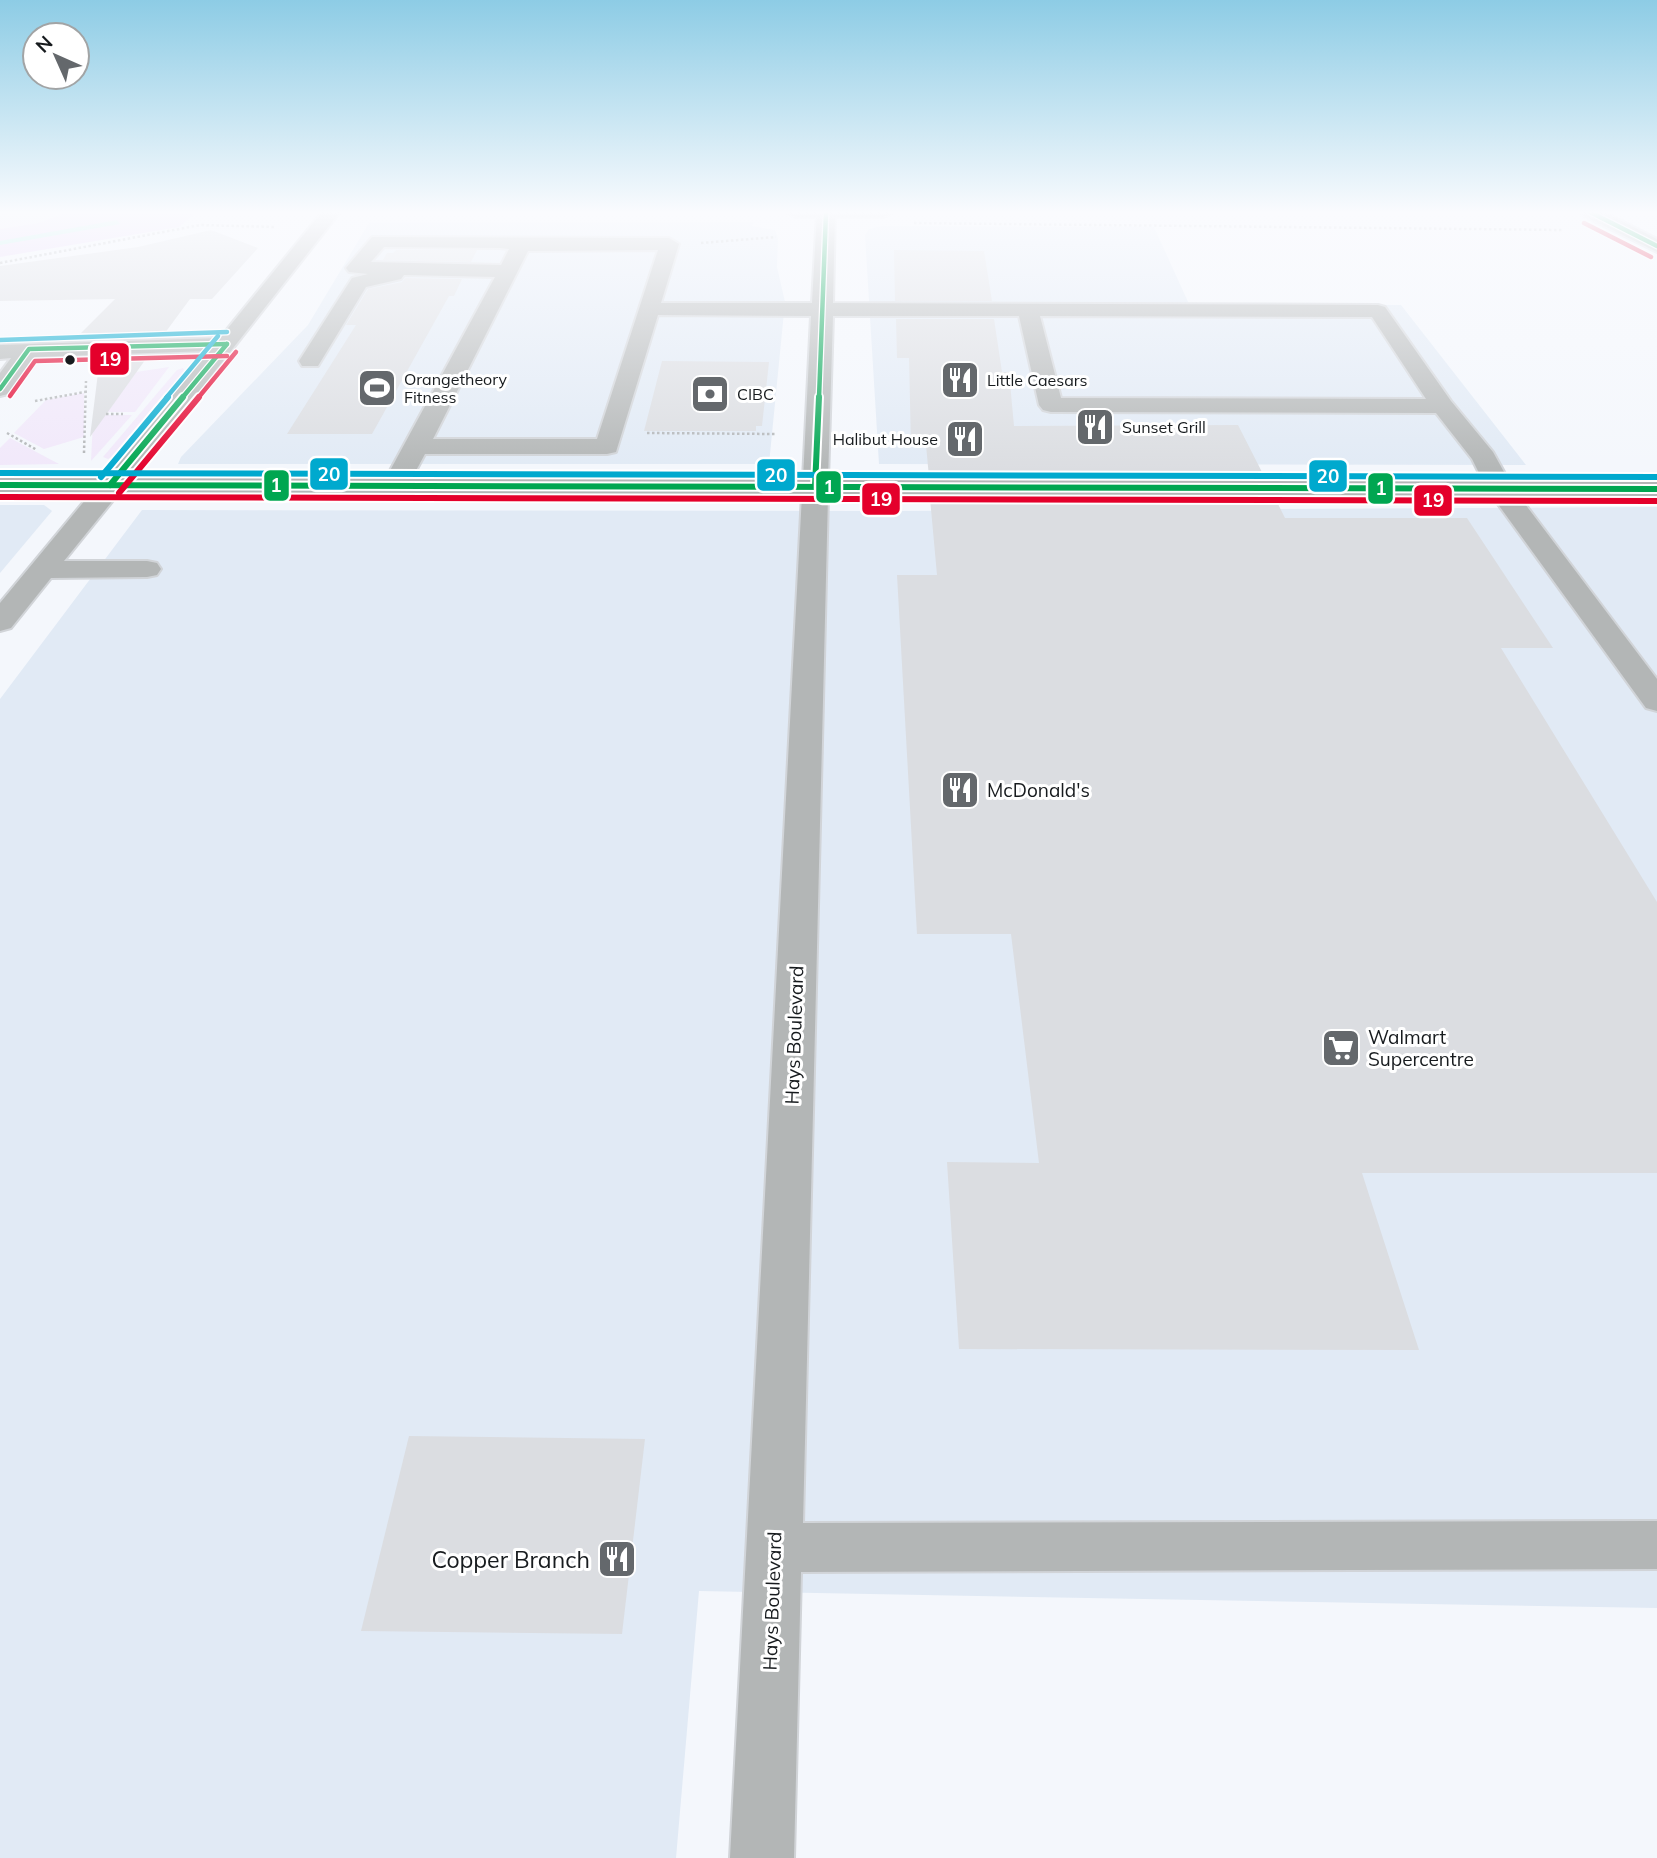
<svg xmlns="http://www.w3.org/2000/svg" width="1657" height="1858" font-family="Mulish,sans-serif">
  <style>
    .built { fill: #e1eaf5 }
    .green { fill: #f1e8fa }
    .forest { fill: #e8d0f8 }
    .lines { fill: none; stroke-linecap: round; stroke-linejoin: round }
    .stream { fill: #a4f0e1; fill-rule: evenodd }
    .building { fill: #dbdde1 }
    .minor-casing { stroke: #d1d4d8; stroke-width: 4 }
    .major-casing { stroke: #d1d4d8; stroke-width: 4 }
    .path { stroke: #b3b6b8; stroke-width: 2.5; stroke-dasharray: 2.5 2.5; stroke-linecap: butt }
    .minor { fill: #b3b6b6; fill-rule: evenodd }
    .major { fill: #b5b8bb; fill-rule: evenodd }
    .bus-1-far1-casing { stroke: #fff; stroke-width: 7 }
    .bus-1-casing { stroke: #fff; stroke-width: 10 }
    .bus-2-far1-casing { stroke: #fff; stroke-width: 7 }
    .bus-2-casing { stroke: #fff; stroke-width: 10 }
    .bus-3-far1-casing { stroke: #fff; stroke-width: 7 }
    .bus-3-casing { stroke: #fff; stroke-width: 10 }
    .bus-1-far1 { stroke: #00a651; stroke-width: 4.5 }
    .bus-1 { stroke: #00a651; stroke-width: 6 }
    .bus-2-far1 { stroke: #e4002b; stroke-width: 4.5 }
    .bus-2 { stroke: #e4002b; stroke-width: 6 }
    .bus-3-far1 { stroke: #00a9ce; stroke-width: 4.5 }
    .bus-3 { stroke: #00a9ce; stroke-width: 6 }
    .bus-dot { fill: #171b1e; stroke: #fff; stroke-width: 2.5 }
    .labels { text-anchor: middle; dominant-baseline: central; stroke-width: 6; stroke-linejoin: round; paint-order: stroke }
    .far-poi-label { font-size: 16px; fill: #171b1e; stroke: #fff; text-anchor: start }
    .poi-label { font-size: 19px; fill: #171b1e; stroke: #fff; text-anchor: start }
    .street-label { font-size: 19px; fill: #171b1e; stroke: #fff }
    .near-poi-label { font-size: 23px; fill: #171b1e; stroke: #fff; text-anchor: end }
    .line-badge { stroke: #fff; stroke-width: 2.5 }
    .badge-label { font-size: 19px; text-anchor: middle; font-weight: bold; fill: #fff }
  </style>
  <rect width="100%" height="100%" fill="#f4f7fc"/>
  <!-- built -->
  <g class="built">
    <polygon points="754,222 752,226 775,230 778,238 777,267 785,302 769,464 178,464 181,457 308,325 369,223"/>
    <polygon points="882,226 1154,227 1189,304 1401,305 1526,465 879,464 865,235 869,229"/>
    <polygon points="0,505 44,505 52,511 0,573"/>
    <polygon points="1657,507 1657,1608 699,1591 676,1858 0,1858 0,699 142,510 889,511"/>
  </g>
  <!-- green -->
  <g class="green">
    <polygon points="0,214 63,214 38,223 0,229"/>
    <polygon points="169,367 135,412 107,412 136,372"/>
    <polygon points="183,368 184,370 113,456 108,459 103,457 177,370"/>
    <polygon points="84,393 84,437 44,449 14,433 46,400"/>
    <polygon points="105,415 132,415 91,461 93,420"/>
    <polygon points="10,438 59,464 0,465 0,448"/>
  </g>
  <!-- forest -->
  <polygon class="forest" points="63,214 194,214 179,227 0,257 0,229 38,223"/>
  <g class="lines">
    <!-- stream -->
    <polygon class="stream" points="117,220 120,224 0,245 0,241"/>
  </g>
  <!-- building -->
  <g class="building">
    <polygon points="211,230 258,248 212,299 190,299 162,337 103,339 103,333 81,333 115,299 0,301 0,266 138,247"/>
    <polygon points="396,250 477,250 471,262 383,260 387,253 393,253"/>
    <polygon points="894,250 984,251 992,301 895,301"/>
    <polygon points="405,278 462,279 454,296 449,296 372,434 287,434 356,325 346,325 368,289 402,282"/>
    <polygon points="896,319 994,319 1002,372 1009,372 1014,426 1238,425 1265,478 929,477 926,445 911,445 909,358 897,358"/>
    <polygon points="148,356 90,437 100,357"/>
    <polygon points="662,361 769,362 762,426 756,426 756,431 644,431"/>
    <polygon points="930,498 1275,498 1285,518 1467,518 1553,648 1501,648 1657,902 1657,1173 1362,1173 1419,1350 959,1349 947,1162 1039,1163 1011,934 917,934 897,575 937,575"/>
    <polygon points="409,1436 645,1439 622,1634 361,1631"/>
  </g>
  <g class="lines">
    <defs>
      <g id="minor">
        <path d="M322 212H340L131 478H386L495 277 404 275 401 279 366 287 318 366H302L299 361 352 278 368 274 349 272 346 268 372 237 669 238 679 244 661 303H812L817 212H835L833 303 1378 305 1385 307 1451 401 1493 452 1509 481H1657V497L1519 496 1657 679V711L1646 708 1492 496 828 495 803 1523 1657 1521V1569L801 1572 794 1858H730L802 495 119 493 64 561H147L157 563 161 569 157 575 147 577 51 578 11 628 0 631V603L91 493H0V477H104L209 351 34 357 8 394 0 396V373L11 358 0 359V345L220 338ZM384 247 500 248 509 249 501 265 371 262ZM658 250 597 439H433L528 251ZM658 315 811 316 803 479 412 478 425 454H607L616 452ZM833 316H1019L1039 405 1043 410 1051 412 1436 413 1472 459 1483 481 828 479ZM1040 316 1372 317 1426 399 1061 398Z"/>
        <polygon points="1581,212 1604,212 1657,239 1657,252 1584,216"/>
      </g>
      <polygon id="major" points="786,212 893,212 884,217 795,217"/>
    </defs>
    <!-- minor casing -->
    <use href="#minor" class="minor-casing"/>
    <!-- major casing -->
    <use href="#major" class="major-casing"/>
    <!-- path -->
    <g class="path">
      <polyline points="914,223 1563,230"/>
      <polyline points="701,243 776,237"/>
      <polyline points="0,263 200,225 276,227"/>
      <polyline points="35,401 85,392"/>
      <polyline points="106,414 123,414"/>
      <polyline points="7,433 37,450"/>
      <polyline points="647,433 775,434"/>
      <polyline points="84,453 86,381"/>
    </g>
    <!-- minor -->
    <use href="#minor" class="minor"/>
    <!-- major -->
    <use href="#major" class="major"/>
    <defs>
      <g id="bus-1-far1">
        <polyline points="1590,212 1657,246"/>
        <polyline points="0,389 29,349 227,344"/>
        <polyline points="182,398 227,344"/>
        <polyline points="819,398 826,212"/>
      </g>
      <g id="bus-1">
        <polyline points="0,485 1657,489"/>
        <polyline points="110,485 183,397"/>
        <polyline points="815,487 819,397"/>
      </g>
      <g id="bus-2-far1">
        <polyline points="1584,223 1651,257"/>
        <polyline points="10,396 35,361 227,356"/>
        <polyline points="198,398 236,352"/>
      </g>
      <g id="bus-2">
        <polyline points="119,493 199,397"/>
        <polyline points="0,497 1657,501"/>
      </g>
      <g id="bus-3-far1">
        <polyline points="0,340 227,332"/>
        <polyline points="166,398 218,336"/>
      </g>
      <g id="bus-3">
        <polyline points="0,473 1657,477"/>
        <polyline points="101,477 168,397"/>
      </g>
    </defs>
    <!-- bus-1-far1 casing -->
    <use href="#bus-1-far1" class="bus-1-far1-casing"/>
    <!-- bus-1 casing -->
    <use href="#bus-1" class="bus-1-casing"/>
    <!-- bus-2-far1 casing -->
    <use href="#bus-2-far1" class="bus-2-far1-casing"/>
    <!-- bus-2 casing -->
    <use href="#bus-2" class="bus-2-casing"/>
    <!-- bus-3-far1 casing -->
    <use href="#bus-3-far1" class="bus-3-far1-casing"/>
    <!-- bus-3 casing -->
    <use href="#bus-3" class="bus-3-casing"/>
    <!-- bus-1-far1 -->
    <use href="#bus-1-far1" class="bus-1-far1"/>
    <!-- bus-1 -->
    <use href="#bus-1" class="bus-1"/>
    <!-- bus-2-far1 -->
    <use href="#bus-2-far1" class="bus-2-far1"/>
    <!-- bus-2 -->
    <use href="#bus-2" class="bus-2"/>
    <!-- bus-3-far1 -->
    <use href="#bus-3-far1" class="bus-3-far1"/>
    <!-- bus-3 -->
    <use href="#bus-3" class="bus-3"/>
  </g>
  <!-- sky -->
  <linearGradient id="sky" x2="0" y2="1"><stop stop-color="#8dcce5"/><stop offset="0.45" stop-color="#fafbfe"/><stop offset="1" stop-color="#fafbfe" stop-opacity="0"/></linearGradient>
  <rect width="1657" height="472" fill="url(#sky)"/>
  <!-- icons -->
  <defs>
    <symbol id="restaurant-square" viewBox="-11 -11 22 22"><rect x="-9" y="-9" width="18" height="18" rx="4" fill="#64686c" stroke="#fff"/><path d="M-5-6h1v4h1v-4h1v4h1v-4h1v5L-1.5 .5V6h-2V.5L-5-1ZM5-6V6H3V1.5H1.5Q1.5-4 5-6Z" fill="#fff"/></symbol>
    <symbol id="stadium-square" viewBox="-11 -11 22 22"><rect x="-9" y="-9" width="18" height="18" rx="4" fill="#64686c" stroke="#fff"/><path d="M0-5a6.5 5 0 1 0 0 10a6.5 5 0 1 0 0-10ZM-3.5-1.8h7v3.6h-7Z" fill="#fff"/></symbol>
    <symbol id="bank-square" viewBox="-11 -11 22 22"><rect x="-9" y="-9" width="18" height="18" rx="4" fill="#64686c" stroke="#fff"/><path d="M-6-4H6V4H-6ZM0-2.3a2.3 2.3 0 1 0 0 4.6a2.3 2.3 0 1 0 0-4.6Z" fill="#fff"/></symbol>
    <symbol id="supermarket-square" viewBox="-11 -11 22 22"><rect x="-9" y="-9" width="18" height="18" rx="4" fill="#64686c" stroke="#fff"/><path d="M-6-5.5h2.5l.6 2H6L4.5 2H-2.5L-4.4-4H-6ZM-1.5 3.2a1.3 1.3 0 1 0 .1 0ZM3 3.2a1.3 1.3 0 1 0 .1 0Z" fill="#fff"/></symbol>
  </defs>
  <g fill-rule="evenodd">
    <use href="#restaurant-square" x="938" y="358" width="44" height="44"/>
    <use href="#stadium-square" x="355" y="366" width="44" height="44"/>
    <use href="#bank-square" x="688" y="372" width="44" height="44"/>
    <use href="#restaurant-square" x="1073" y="405" width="44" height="44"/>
    <use href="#restaurant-square" x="943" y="417" width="44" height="44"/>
    <use href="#restaurant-square" x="938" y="768" width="44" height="44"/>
    <use href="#supermarket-square" x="1319" y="1026" width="44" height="44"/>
    <use href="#restaurant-square" x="595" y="1537" width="44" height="44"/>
  </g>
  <!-- markers -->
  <circle class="bus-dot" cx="70" cy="360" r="6"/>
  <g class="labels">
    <!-- far-poi labels -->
    <g class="far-poi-label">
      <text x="404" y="379">Orangetheory<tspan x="404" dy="18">Fitness</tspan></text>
      <text x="987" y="380">Little Caesars</text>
      <text x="737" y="394">CIBC</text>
      <text x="1122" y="427">Sunset Grill</text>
      <text x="938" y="439" text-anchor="end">Halibut House</text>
    </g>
    <!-- poi labels -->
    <g class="poi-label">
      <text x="987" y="790">McDonald's</text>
      <text x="1368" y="1037">Walmart<tspan x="1368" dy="22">Supercentre</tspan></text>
    </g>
    <!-- street labels -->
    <g class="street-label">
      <text transform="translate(794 1035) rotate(-88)">Hays Boulevard</text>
      <text transform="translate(772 1601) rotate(-88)">Hays Boulevard</text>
    </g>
    <!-- near-poi labels -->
    <g class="near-poi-label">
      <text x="590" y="1559">Copper Branch</text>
    </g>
  </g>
  <g class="line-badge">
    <rect x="89" y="342" width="41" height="34" rx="7" fill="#e4002b"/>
    <rect x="309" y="457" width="40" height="34" rx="7" fill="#00a9ce"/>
    <rect x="756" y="458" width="40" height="34" rx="7" fill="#00a9ce"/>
    <rect x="1308" y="459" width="40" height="34" rx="7" fill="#00a9ce"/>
    <rect x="263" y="469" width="27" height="33" rx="7" fill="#00a651"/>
    <rect x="815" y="470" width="27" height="34" rx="7" fill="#00a651"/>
    <rect x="1367" y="472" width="27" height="33" rx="7" fill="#00a651"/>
    <rect x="861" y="482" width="40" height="34" rx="7" fill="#e4002b"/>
    <rect x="1413" y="484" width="40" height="33" rx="7" fill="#e4002b"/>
  </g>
  <g class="badge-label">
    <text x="110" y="366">19</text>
    <text x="329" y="481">20</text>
    <text x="776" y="482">20</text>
    <text x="1328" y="483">20</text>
    <text x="276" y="492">1</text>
    <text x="829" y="494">1</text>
    <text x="1381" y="495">1</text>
    <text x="881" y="506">19</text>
    <text x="1433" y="507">19</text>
  </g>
  <!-- north arrow -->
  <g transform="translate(56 56) rotate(315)"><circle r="33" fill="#ffffff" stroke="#a2a4a5" stroke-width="2"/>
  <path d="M0-5L12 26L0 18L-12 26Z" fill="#64686c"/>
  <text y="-10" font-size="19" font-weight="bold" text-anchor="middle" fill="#171b1e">N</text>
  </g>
</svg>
